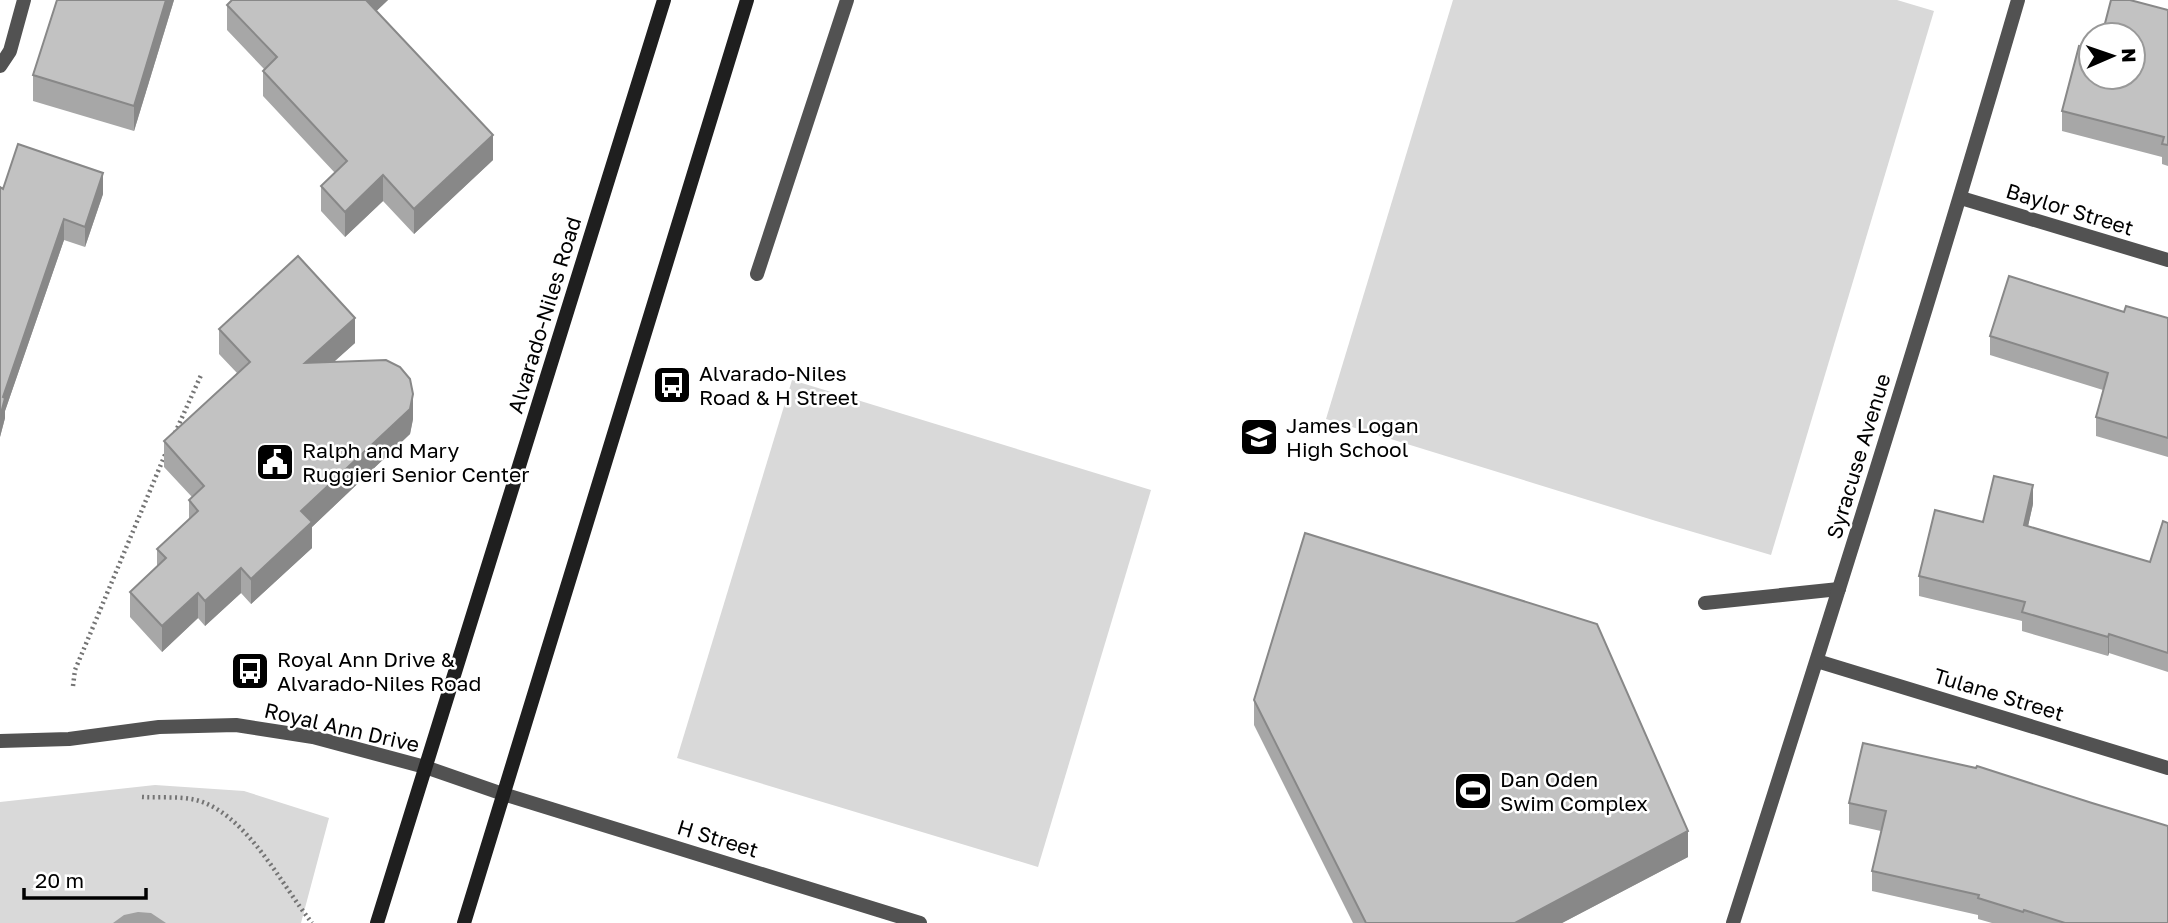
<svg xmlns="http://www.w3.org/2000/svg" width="2168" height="923" font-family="'Golos Text',sans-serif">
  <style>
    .green { fill: #d9d9d9 }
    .water { fill: #a0a0a0 }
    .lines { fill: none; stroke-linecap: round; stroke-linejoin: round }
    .path { stroke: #747474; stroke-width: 4.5; stroke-dasharray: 2 3.5; stroke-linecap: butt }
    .service { stroke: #525252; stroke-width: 14 }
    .minor { stroke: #525252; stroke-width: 14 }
    .tertiary { stroke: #525252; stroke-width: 14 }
    .secondary { stroke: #1f1f1f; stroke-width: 14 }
    .wall { fill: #a7a7a7 }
    .shaded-wall { fill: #888 }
    .building { fill: #c2c2c2; stroke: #888; stroke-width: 2 }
    .labels { text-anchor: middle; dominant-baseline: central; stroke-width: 5; stroke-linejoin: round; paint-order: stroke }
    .street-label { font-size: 21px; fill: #000; stroke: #fff }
    .poi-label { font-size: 21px; fill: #000; stroke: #fff; text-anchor: start }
  </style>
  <rect width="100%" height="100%" fill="#fff"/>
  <!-- green -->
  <g class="green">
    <polygon points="1453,0 1897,0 1934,11 1771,555 1656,521 1326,419"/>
    <polygon points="792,380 1151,490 1038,867 677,758"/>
    <polygon points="155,785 244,791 329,818 301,923 0,923 0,802"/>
  </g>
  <!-- water -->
  <polygon class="water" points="138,912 151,913 166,923 113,923 124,915"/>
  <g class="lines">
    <!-- path -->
    <g class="path">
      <polyline points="175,433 202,373"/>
      <polyline points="73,686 75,670 167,450"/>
      <path d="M142 797C159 798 179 796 196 800 246 813 281 884 312 923"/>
    </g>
    <!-- service -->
    <g class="service">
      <polyline points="0,66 10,51 24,0"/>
      <polyline points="757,274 847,0"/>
      <polyline points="1705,603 1839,589"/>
    </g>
    <!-- minor -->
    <g class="minor">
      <polyline points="1961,198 2168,260"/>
      <polyline points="1817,661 2168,768"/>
      <path d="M1733 923C1831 616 1928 309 2018 0"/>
    </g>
    <!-- tertiary -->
    <polyline class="tertiary" points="0,741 69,739 159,727 236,725 313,737 425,767 503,794 920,923"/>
    <!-- secondary -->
    <g class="secondary">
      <polyline points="377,923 664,0"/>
      <polyline points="464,923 747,0"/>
    </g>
  </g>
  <!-- wall -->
  <g class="wall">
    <polygon points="57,0 174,0 134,131 33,101 33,75"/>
    <polygon points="232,0 388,0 376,11 493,160 414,234 383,201 345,237 321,211 321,186 335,173 263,96 263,71 264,69 227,30 227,5"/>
    <polygon points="2168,10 2168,166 2162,164 2162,157 2062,131 2062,111 2091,77"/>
    <polygon points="0,187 103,194 85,247 64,240 5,411 5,418 0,437"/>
    <polygon points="2124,312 2168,318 2168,457 2096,436 2096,417 2103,390 1990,355 1990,336"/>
    <polygon points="219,329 355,343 333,362 413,419 410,434 312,527 312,548 251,604 241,593 205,626 198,618 162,652 130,617 130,592 157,567 157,549 189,519 189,500 192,497 164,467 164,441 237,373 219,354"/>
    <polygon points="2033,504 2028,526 2150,562 2168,523 2168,672 2109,653 2108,656 2022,631 2022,621 1919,596 1919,576"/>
    <polygon points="1254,700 1688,857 1562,923 1353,923 1254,725"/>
    <polygon points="1863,743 2168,923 1992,923 1978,919 1978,915 1872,891 1872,871 1881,831 1849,824 1849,803"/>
  </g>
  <!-- shaded-wall -->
  <g class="shaded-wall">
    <polygon points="166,0 174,0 134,131 134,106"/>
    <polygon points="364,0 388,0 364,23"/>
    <polygon points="493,135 493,160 414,234 414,209"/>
    <polygon points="103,173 103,194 85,247 85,227"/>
    <polygon points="383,175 383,201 345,237 345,212"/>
    <polygon points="64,219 64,240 5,411 5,418 0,437 0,417 3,397"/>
    <polygon points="355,318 355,343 305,388 305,363"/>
    <polygon points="413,394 413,419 410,434 312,527 312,548 251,604 251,579 301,511"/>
    <polygon points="2033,485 2033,504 2024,544 2024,525"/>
    <polygon points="241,568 241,593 205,626 205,601"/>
    <polygon points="198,593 198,618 162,652 162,626"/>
    <polygon points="2109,634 2109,653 2108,656 2108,637"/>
    <polygon points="1688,831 1688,857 1562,923 1515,923"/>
  </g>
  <!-- building -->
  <g class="building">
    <polygon points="57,0 166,0 134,106 33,75"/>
    <polygon points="232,0 366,0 493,135 414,209 383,175 345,212 321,186 347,161 263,71 277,57 227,5"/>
    <polygon points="2111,0 2130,0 2168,10 2168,145 2162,144 2164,137 2062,111 2079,46 2091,49 2091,77 2133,77 2133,35 2102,35"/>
    <polygon points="18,144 103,173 85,227 64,219 3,397 5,398 0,417 0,187 3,189"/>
    <polygon points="298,256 355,318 305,363 386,360 400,367 410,379 413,394 410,409 301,511 312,522 251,579 241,568 205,601 198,593 162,626 130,592 166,558 157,549 198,511 189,500 204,486 164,441 250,362 219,329"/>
    <polygon points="2009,276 2124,312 2126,306 2168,318 2168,438 2096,417 2108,373 1990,336"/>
    <polygon points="1994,476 2033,485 2024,525 2150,562 2163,521 2168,523 2168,653 2109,634 2108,637 2022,612 2025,602 1919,576 1935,510 1983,522"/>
    <polygon points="1305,533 1597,624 1688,831 1515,923 1366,923 1254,700"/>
    <polygon points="1863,743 1976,768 1977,766 2092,803 2168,826 2168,923 2065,923 2024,910 2023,912 1978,898 1979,895 1872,871 1886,811 1849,803"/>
  </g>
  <!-- icons -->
  <defs>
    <symbol id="bus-square" viewBox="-11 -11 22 22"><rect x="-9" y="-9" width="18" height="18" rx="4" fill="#000" stroke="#fff"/><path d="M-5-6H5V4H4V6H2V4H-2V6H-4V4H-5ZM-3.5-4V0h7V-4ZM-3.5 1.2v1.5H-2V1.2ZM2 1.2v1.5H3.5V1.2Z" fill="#fff"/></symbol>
    <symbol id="school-square" viewBox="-11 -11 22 22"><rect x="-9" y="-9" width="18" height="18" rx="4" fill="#000" stroke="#fff"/><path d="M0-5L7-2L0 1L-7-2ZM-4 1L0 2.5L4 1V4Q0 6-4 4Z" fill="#fff"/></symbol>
    <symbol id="civic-square" viewBox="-11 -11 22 22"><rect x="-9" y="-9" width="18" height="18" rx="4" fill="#000" stroke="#fff"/><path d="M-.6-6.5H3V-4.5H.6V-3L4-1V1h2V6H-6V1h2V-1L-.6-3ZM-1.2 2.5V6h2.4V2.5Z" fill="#fff"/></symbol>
    <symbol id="stadium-square" viewBox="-11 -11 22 22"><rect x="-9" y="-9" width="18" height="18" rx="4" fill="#000" stroke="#fff"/><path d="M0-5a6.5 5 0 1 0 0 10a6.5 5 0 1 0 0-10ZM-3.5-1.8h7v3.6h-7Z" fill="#fff"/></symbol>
  </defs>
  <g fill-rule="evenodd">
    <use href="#bus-square" x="650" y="363" width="44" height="44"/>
    <use href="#school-square" x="1237" y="415" width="44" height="44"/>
    <use href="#civic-square" x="253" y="440" width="44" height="44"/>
    <use href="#bus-square" x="228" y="649" width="44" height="44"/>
    <use href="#stadium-square" x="1451" y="769" width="44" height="44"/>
  </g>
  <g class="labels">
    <!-- street labels -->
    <g class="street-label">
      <text transform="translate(2070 209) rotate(17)">Baylor Street</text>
      <text transform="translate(544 315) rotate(-73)">Alvarado-Niles Road</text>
      <text transform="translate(1858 456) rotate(-73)">Syracuse Avenue</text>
      <text transform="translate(1999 694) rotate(17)">Tulane Street</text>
      <text transform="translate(342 727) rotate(13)">Royal Ann Drive</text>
      <text transform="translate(718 838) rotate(17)">H Street</text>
    </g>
    <!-- poi labels -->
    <g class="poi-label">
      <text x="699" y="373">Alvarado-Niles<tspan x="699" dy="24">Road &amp; H Street</tspan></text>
      <text x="1286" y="425">James Logan<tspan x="1286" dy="24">High School</tspan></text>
      <text x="302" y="450">Ralph and Mary<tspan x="302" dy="24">Ruggieri Senior Center</tspan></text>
      <text x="277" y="659">Royal Ann Drive &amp;<tspan x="277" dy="24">Alvarado-Niles Road</tspan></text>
      <text x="1500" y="779">Dan Oden<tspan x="1500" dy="24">Swim Complex</tspan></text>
    </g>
  </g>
  <!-- north arrow -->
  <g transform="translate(2112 56) rotate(88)"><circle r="33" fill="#ffffff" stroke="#999999" stroke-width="2"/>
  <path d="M0-5L12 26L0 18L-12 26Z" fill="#000000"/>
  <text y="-10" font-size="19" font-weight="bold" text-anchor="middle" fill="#000000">N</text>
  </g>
  <!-- scale -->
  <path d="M24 888v10h122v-10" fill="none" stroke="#000000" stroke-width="3.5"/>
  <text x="35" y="888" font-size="21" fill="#000000" stroke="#ffffff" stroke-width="5" paint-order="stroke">20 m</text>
</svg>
